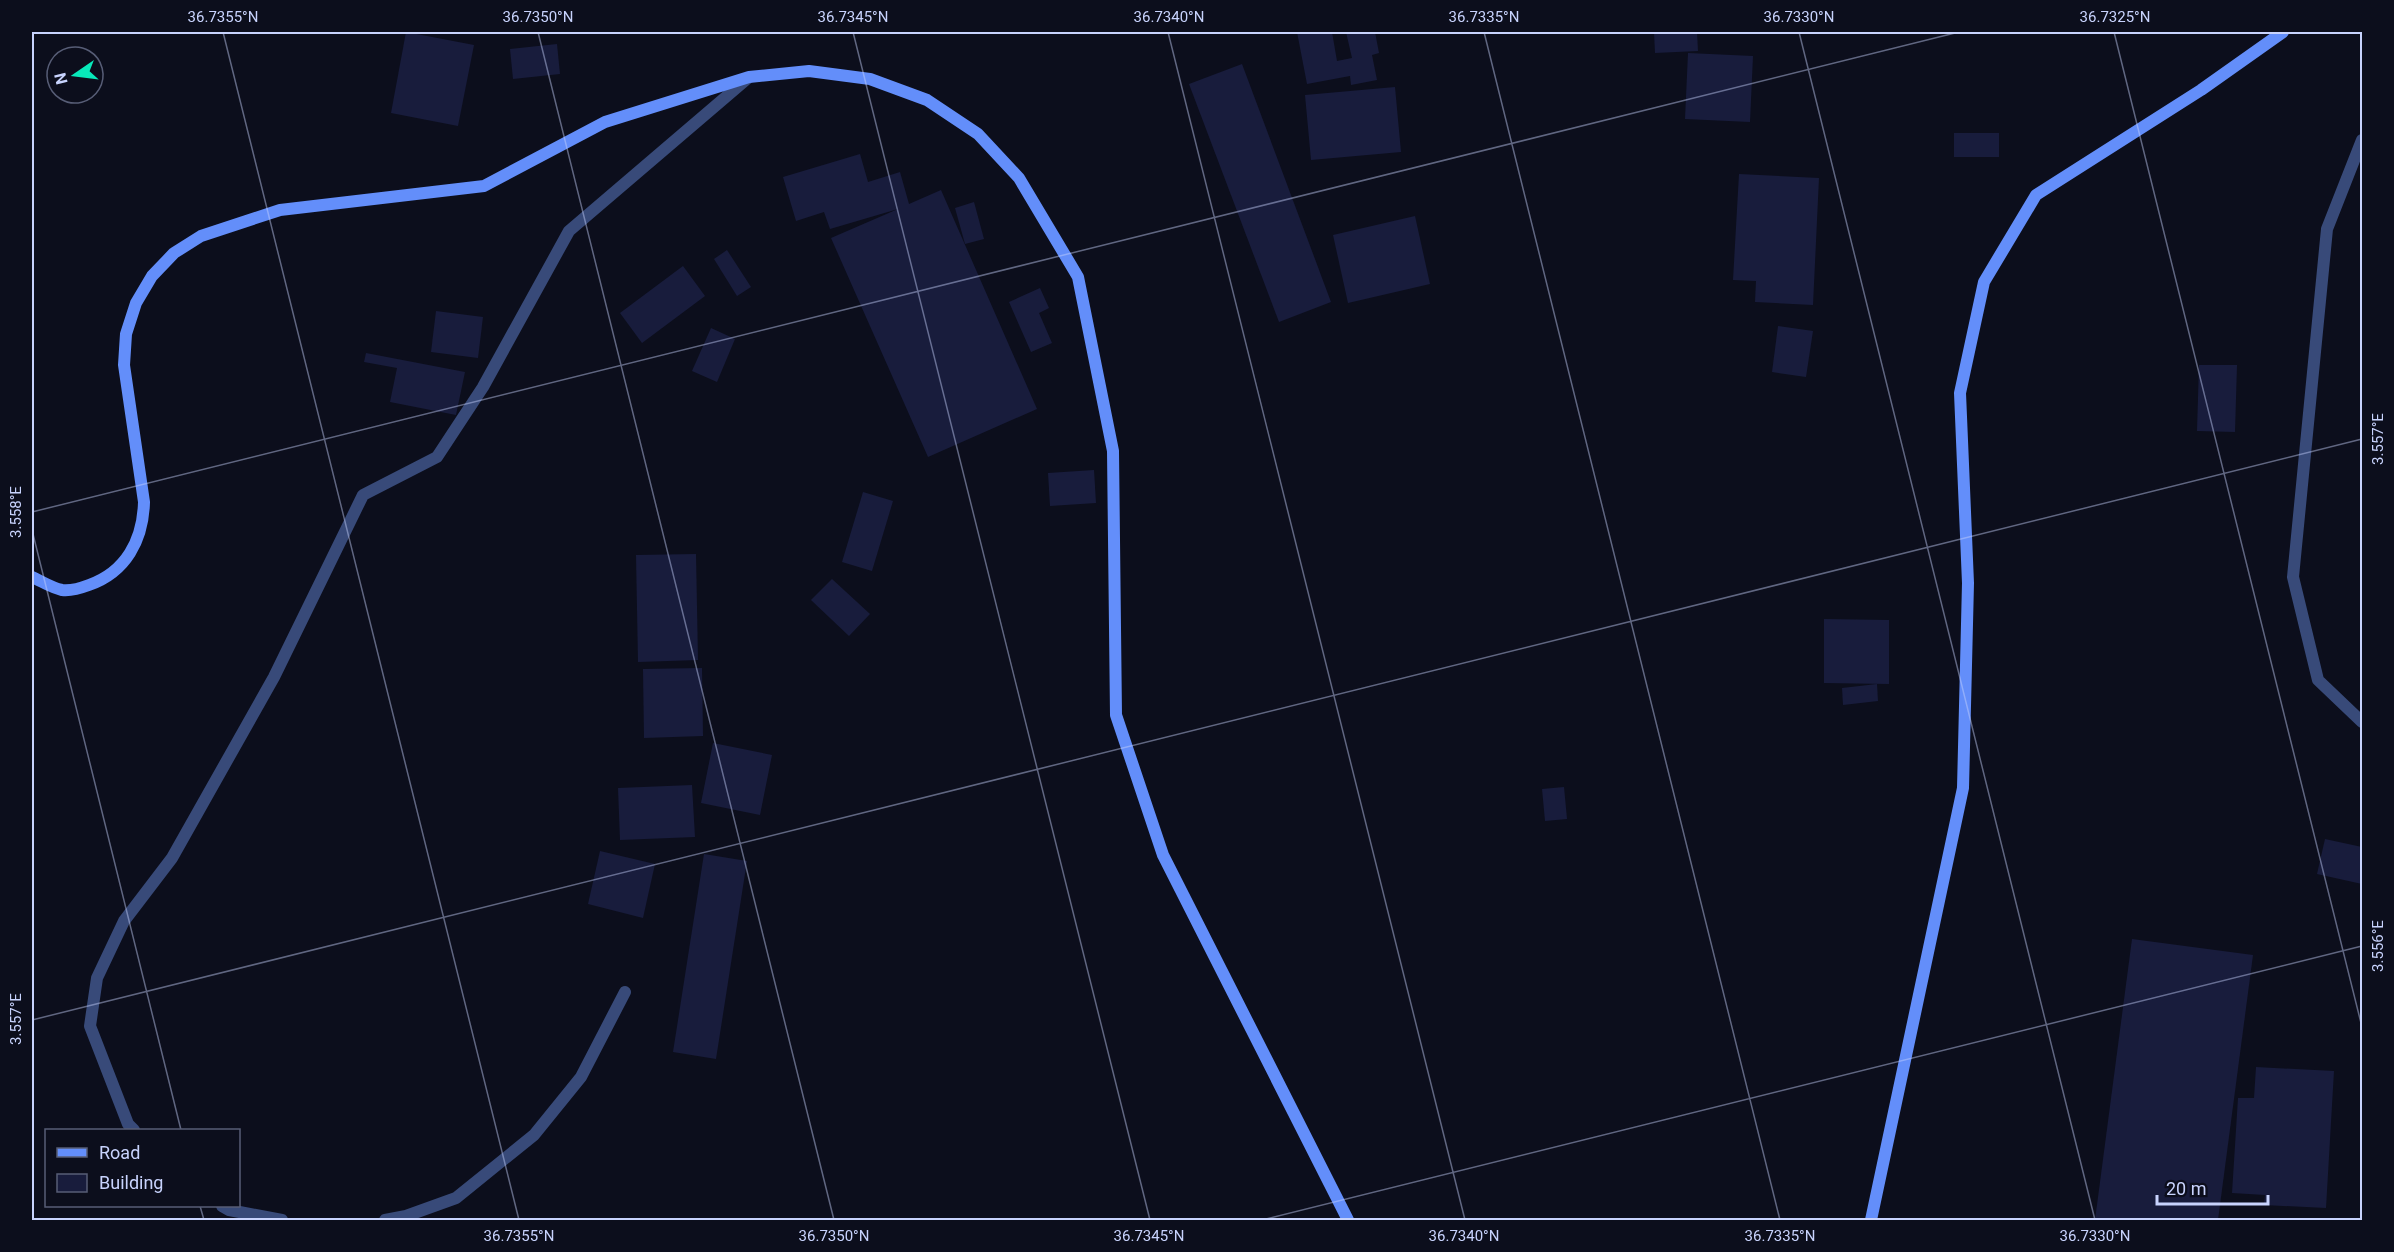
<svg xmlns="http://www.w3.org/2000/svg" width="2394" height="1252" font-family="Roboto,sans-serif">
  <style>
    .building { fill: #181c3c }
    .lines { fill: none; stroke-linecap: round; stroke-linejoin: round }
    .lane { stroke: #384a79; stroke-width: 12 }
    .street { stroke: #384a79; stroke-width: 12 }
    .secondary { stroke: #638efa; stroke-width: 12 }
    .ticks { fill: none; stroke: #c8d3fd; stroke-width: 1.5; stroke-opacity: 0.45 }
    .neatline { fill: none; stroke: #c8d3fd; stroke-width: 2 }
    .ticks-label { font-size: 15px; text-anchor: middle; fill: #c8d3fd }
  </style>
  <rect width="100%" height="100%" fill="#0c0e1c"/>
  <!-- building -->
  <g class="building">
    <polygon points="406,32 474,45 458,126 391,113"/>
    <polygon points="1297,32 1332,32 1337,61 1352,58 1346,32 1375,32 1379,53 1372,55 1377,80 1351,85 1350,76 1307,84"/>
    <polygon points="1654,32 1697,32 1698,51 1655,53"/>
    <polygon points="557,44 560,74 513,79 510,49"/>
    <polygon points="1688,53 1753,56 1750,122 1685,119"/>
    <polygon points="1242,64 1331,302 1279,322 1189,84"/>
    <polygon points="1395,87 1401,152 1311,160 1305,95"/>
    <rect x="1954" y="133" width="45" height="24"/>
    <polygon points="860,154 868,182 900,172 909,204 941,190 1037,409 928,457 831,238 898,209 830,229 824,212 796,221 783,177"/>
    <polygon points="1739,174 1819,178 1813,305 1755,302 1756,281 1733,280"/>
    <polygon points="974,202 984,239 965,244 955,208"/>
    <polygon points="1415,216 1430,284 1348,303 1333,235"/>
    <polygon points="727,250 751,287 737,296 714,259"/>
    <polygon points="683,266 705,296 642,343 620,313"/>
    <polygon points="1040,288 1049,308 1039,313 1052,343 1031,352 1009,302"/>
    <polygon points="436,311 483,317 478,358 431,352"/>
    <polygon points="1778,326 1813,331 1806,377 1772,372"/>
    <polygon points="711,328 735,339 717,382 692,371"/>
    <polygon points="366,353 465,372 456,415 390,402 397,368 364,362"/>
    <polygon points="2199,365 2237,365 2235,432 2197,431"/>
    <polygon points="1094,470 1096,503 1050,506 1048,473"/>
    <polygon points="863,492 893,501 872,571 842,562"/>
    <polygon points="696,554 698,660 638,662 636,555"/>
    <polygon points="832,579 870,614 849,636 811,600"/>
    <polygon points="1824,619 1889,620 1889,684 1824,683"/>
    <polygon points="702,668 703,736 644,738 643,669"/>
    <polygon points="1877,684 1878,701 1843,705 1842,688"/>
    <polygon points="713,743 772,755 760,815 701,803"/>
    <polygon points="692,785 695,837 620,840 618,788"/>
    <polygon points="1564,787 1567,819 1545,821 1542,789"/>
    <polygon points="2325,839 2362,847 2362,884 2317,874"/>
    <polygon points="600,851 655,864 643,918 588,904"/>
    <polygon points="704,854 747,861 716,1059 673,1052"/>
    <polygon points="2132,939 2253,955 2218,1220 2095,1220"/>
    <polygon points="2256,1067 2334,1071 2326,1208 2264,1205 2265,1195 2232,1193 2238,1098 2254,1098"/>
  </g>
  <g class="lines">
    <!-- lane -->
    <polyline class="lane" points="2362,140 2327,229 2293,577 2318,680 2362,722"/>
    <!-- street -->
    <g class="street">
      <polyline points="134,1130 128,1124 90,1026 97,978 124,921 172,858 274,677 363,495 437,457 483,387 569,231 748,78"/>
      <polyline points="222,1206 229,1210 282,1220"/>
      <polyline points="385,1220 406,1216 456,1198 534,1135 581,1077 625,992"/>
    </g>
    <!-- secondary -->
    <g class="secondary">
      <path d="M32 577C41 581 52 588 62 590 70 591 81 588 89 585 126 572 143 540 144 502L124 365 126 334 136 303 152 276 174 253 201 236 280 210 484 186 605 122 749 77 809 71 870 79 927 100 978 134 1019 178 1078 277 1113 451 1116 715 1163 855 1348 1220"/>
      <polyline points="1871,1220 1963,788 1968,583 1960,393 1984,282 2036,195 2201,90 2283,32"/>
    </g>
  </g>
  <!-- ticks -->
  <path class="ticks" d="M223 32 519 1220M538 32 834 1220M853 32 1150 1220M1168 32 1465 1220M1484 32 1780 1220M1799 32 2095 1220M2114 32 2362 1027M32 512 1959 32M32 530 181 1130M32 1020 2362 439M200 1206 204 1220M1262 1220 2362 946"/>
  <!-- border -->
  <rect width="2394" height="1252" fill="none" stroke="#0c0e1c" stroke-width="66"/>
  <!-- legend -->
  <rect x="45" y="1129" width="195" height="78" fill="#0c0e1c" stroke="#575d76" stroke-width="1.5"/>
  <rect x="57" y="1148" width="30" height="9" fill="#638efa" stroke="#575d76" stroke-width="1.5"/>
  <text x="99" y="1159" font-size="18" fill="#c8d3fd">Road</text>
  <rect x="57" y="1174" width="30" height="18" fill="#181c3c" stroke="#575d76" stroke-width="1.5"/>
  <text x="99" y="1189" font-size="18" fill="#c8d3fd">Building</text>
  <!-- north arrow -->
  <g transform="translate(75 75) rotate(256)"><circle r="28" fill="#0c0e1c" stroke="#575d76" stroke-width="1.5"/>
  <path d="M0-4.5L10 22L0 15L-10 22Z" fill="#08e9ba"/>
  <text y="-9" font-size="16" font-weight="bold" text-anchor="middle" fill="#c8d3fd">N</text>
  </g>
  <!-- scale -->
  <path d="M2157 1195v9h111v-9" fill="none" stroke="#c8d3fd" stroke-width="3"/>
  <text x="2166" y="1195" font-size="18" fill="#c8d3fd" stroke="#0c0e1c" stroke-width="4.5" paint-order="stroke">20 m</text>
  <rect x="33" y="33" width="2328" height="1186" class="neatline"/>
  <g class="ticks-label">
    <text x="223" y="22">36.7355°N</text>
    <text x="538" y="22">36.7350°N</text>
    <text x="853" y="22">36.7345°N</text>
    <text x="1169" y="22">36.7340°N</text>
    <text x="1484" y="22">36.7335°N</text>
    <text x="1799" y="22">36.7330°N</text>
    <text x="2115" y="22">36.7325°N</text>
    <text transform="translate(2378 439) rotate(-90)" y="5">3.557°E</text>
    <text transform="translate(16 512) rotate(-90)" y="5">3.558°E</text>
    <text transform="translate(2378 946) rotate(-90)" y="5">3.556°E</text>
    <text transform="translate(16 1019) rotate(-90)" y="5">3.557°E</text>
    <text x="519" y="1241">36.7355°N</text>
    <text x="834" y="1241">36.7350°N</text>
    <text x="1149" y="1241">36.7345°N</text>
    <text x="1464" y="1241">36.7340°N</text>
    <text x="1780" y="1241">36.7335°N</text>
    <text x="2095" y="1241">36.7330°N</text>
  </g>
</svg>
